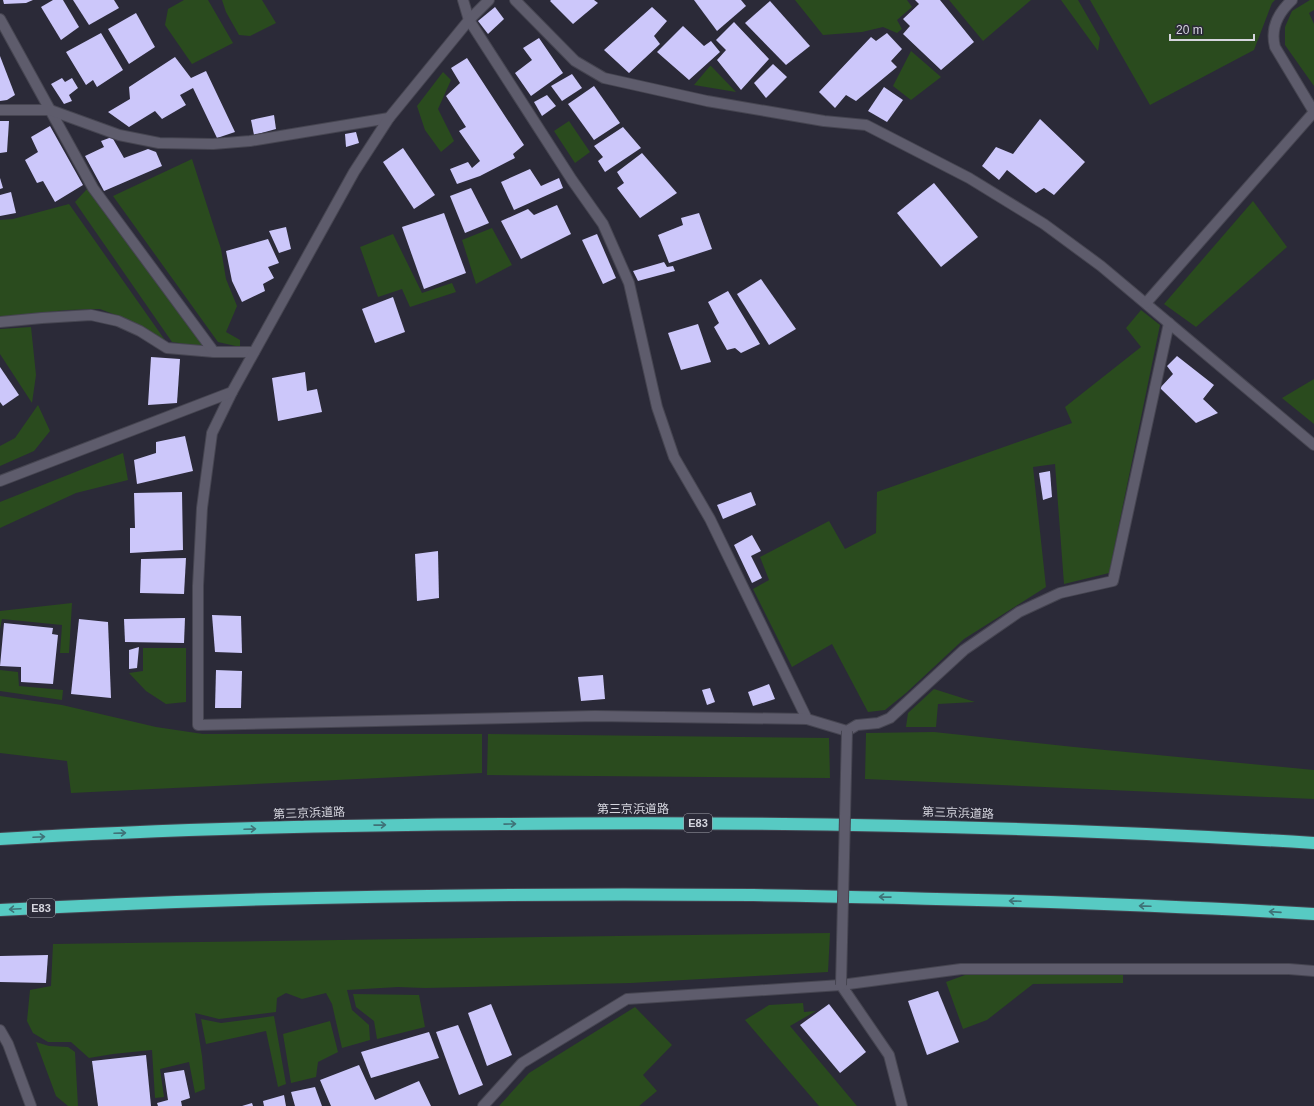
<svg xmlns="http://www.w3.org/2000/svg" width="1314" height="1106" font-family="Helvetica,'Noto Sans JP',sans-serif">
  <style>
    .green { fill: #2a4b1e }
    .building { fill: #ccc7fa }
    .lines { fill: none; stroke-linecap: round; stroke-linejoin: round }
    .lane-casing { stroke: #464551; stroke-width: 12 }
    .street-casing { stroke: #464551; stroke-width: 12 }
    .highway-casing { stroke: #464551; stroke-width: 14 }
    .lane { stroke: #5e5c6c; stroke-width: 10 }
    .street { stroke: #5e5c6c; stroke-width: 10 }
    .highway { stroke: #57cac3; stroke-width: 12 }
    .street-bridge-casing { stroke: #464551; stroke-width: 12; stroke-linecap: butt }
    .street-bridge { stroke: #5e5c6c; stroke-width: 10 }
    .oneway { stroke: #3f7277 }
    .labels { text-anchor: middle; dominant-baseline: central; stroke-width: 4; stroke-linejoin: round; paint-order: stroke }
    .shield { fill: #2b2a38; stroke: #a2a2ac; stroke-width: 1 }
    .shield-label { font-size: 11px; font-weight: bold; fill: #d5d5de }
    .street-label { font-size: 12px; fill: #d5d5de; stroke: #2b2a38 }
  </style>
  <rect width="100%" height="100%" fill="#2b2a38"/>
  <!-- green -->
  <g class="green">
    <polygon points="184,0 208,0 233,43 192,64 165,25 168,9"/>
    <polygon points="222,0 262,0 276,23 250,36 239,35 226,12"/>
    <polygon points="795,0 907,0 912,7 897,20 902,29 897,33 883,27 862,32 823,35"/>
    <polygon points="949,0 1031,0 983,41"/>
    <polygon points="1061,0 1078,0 1100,38 1098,51"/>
    <polygon points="1090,0 1275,0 1272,3 1254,50 1150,105"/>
    <polygon points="1310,0 1314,0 1314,10 1309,13 1314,24 1314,86 1285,45 1285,27 1292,11"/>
    <polygon points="911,51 941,77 911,100 893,86"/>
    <polygon points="710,66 711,66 736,92 694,85"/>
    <polygon points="443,72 451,80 438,109 454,141 441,152 425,130 417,106"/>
    <polygon points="569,121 590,152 575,163 554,131"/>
    <polygon points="192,159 221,249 226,279 237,306 226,332 240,340 240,347 218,342 113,196"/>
    <polygon points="87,189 205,347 172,342 75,202"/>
    <polygon points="1253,201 1287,247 1196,327 1164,304"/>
    <polygon points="69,204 167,343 126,319 100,309 67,310 0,317 0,220 13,219"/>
    <polygon points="492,228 512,265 476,284 462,240"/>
    <polygon points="393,234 422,293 452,283 456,292 410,307 402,289 378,297 360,247"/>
    <polygon points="1141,310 1160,325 1109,573 1064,584 1055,464 1033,467 1046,587 964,639 906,693 885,710 868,712 832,644 792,667 753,589 769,580 760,557 829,521 845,549 876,533 877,492 1072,423 1065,407 1141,347 1126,328"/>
    <polygon points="31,327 36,375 32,403 0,354 0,329"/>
    <polygon points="1314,379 1314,424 1282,398"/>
    <polygon points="38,405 50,431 34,451 0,466 0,446 15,438"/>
    <polygon points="123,453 128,480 76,493 0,528 0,502"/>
    <polygon points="72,603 69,653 60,653 62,625 2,619 0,629 0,611"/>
    <polygon points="143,648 186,648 186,702 166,704 146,691 129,673 143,671"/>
    <polygon points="0,670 18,672 19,686 63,690 62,700 0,691"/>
    <polygon points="934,689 975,702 938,704 936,727 906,727 908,713"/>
    <polygon points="0,696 62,705 156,727 203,734 482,734 482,773 71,793 67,761 0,753"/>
    <polygon points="934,732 1074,747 1314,770 1314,799 865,779 866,733"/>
    <polygon points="488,734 829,738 830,778 487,775"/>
    <polygon points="830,933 828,972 631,983 425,988 398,987 347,990 352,1010 369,1025 370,1040 342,1048 332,1004 326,993 302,999 286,993 277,998 276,1012 219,1019 195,1013 202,1056 205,1089 195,1093 189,1062 160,1069 164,1097 155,1098 152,1050 113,1054 89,1058 71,1042 48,1042 33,1033 27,1021 30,990 51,986 53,944"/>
    <polygon points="1123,973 1123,983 1033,984 987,1020 963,1029 946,982 965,975"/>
    <polygon points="353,994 419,995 425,1027 377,1039 374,1021 356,1007"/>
    <polygon points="803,1003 804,1012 816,1011 790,1026 857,1106 819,1106 745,1020 769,1005"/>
    <polygon points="635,1007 672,1045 643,1075 657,1091 639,1106 499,1106 529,1073"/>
    <polygon points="274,1016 286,1084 278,1087 266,1031 206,1044 201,1019 221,1023"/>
    <polygon points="330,1021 338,1052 318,1062 316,1077 291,1083 283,1034"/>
    <polygon points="36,1042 49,1046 68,1047 75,1052 78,1106 68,1106 56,1096"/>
  </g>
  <!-- building -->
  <g class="building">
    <polygon points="3,0 33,0 26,3 4,4"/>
    <polygon points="53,0 63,0 79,27 61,40 41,7"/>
    <polygon points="73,0 114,0 119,8 89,25"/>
    <polygon points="551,0 594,0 598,3 573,24 550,1"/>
    <polygon points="694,0 741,0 746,6 717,31"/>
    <polygon points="915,0 940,0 974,42 941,70 903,34 910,26 903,19 919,4"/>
    <polygon points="770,1 810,46 786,65 745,23"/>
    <polygon points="495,7 504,19 488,34 478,21"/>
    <polygon points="652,7 667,21 654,36 660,44 629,73 604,50"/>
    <polygon points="136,13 155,47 129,64 108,29"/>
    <polygon points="734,22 769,59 741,90 717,60 726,50 716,40"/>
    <polygon points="683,26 704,46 711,41 720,52 689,80 657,52"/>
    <polygon points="101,33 123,70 97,87 93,80 86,85 66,52"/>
    <polygon points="887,33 902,49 891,61 897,67 856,101 846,95 835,108 819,92 871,37 876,41"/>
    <polygon points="539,38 563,73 531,96 515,73 532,60 523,48"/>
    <polygon points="0,56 15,95 7,100 0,101"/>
    <polygon points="175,57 191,78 206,71 235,132 217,138 193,88 180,95 186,105 162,119 155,111 129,127 108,112 130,99 129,87"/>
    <polygon points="467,58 524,145 513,154 515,158 480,176 457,184 450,169 468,162 472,168 480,161 459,131 466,127 446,96 460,83 451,68"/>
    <polygon points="773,64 787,77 766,98 754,83"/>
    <polygon points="572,74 582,88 562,101 551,86"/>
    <polygon points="62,78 65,82 72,78 78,88 69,95 72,101 64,104 51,84"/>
    <polygon points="594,86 620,123 594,140 568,104"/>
    <polygon points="884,87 903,100 887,122 868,111"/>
    <polygon points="547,95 556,106 542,116 534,102"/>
    <polygon points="274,115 276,129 254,135 251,120"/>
    <polygon points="1040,119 1085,162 1054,195 1044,188 1036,193 1007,170 999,180 982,166 996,147 1013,154"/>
    <polygon points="0,121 9,121 7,152 0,153"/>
    <polygon points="50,126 83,185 55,202 43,181 37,183 25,160 38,152 31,137"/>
    <polygon points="623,127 641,148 605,172 598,161 603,157 594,146"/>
    <polygon points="356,132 359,143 346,147 345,134"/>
    <polygon points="112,137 124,158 148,149 156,152 162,166 104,191 85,156 104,147 101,141"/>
    <polygon points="403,148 435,195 414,209 383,162"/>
    <polygon points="642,153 677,193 640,218 617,188 624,183 617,172"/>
    <polygon points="530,169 541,186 559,178 563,188 514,210 501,182"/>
    <polygon points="0,178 3,188 0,189"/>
    <polygon points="934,183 978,237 941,267 897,213"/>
    <polygon points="471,188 489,223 465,233 450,196"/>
    <polygon points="11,192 16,213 0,216 0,195"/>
    <polygon points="557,205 571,234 521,259 501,221 528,209 534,215"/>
    <polygon points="444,213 466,273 424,289 402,227"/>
    <polygon points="699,213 712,249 669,263 658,235 683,225 681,218"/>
    <polygon points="286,227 291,249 279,253 269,231"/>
    <polygon points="597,234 616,278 603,284 582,240"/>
    <polygon points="268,239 279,263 268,267 274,278 263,284 265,291 242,302 232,281 226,251"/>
    <polygon points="664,262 667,267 673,266 675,271 638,281 633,271"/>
    <polygon points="761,279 796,329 769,345 737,294"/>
    <polygon points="728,291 760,344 741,353 735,348 727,350 714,327 719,323 708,302"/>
    <polygon points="393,297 405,332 375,343 362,309"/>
    <polygon points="698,324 711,362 681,370 668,333"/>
    <polygon points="1177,356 1214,385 1203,399 1218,413 1196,423 1160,388 1173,374 1167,366"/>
    <polygon points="151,357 180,359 177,403 148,405"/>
    <polygon points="0,367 19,395 3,406 0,402"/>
    <polygon points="305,372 307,391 317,389 322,412 278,421 272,378"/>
    <polygon points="185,436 193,471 137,484 134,460 156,453 156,442"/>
    <polygon points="1050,471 1052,497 1043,500 1039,473"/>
    <polygon points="182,492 183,550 130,553 130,528 135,528 134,493"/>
    <polygon points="751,492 756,505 723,519 717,505"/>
    <polygon points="752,535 761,551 751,556 762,578 752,583 734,545"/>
    <polygon points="438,551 439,598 417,601 415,554"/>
    <polygon points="186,558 184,594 140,593 141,559"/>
    <polygon points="212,615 241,616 242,653 215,652"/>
    <polygon points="185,618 184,643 125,642 124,619"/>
    <polygon points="79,619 108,622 111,698 71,694"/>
    <polygon points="4,623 53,628 52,634 58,635 53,684 21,682 21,667 0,666"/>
    <polygon points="139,647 137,668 129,669 129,650"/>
    <polygon points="216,670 242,671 241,708 215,708"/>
    <polygon points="603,675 605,699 581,701 578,677"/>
    <polygon points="769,684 775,699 753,706 748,692"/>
    <polygon points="710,688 715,702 707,705 702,690"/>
    <polygon points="48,955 46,983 0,982 0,956"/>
    <polygon points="938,991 959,1042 927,1055 908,1001"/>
    <polygon points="491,1004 512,1055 487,1066 468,1013"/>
    <polygon points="829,1004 866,1052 840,1073 800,1025"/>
    <polygon points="458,1025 483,1085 459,1095 436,1032"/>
    <polygon points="429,1032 439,1058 371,1078 361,1052"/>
    <polygon points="146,1055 151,1106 98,1106 92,1061"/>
    <polygon points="359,1065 375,1100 419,1081 431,1106 331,1106 320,1080"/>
    <polygon points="184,1070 190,1098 181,1101 182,1106 158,1106 157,1103 168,1100 164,1073"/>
    <polygon points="315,1087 322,1106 295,1106 291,1092"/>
    <polygon points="284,1095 286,1106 264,1106 263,1101"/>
    <polygon points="252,1103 253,1106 242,1106"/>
  </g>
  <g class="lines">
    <defs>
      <polyline id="lane" points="0,322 42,318 91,315 118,321 140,331 167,348 214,352"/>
      <g id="street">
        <polyline points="463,0 469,20 572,180 603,224 629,283 657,407 674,457 710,519 807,719 847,731 857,725 878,723 890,718 964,650 1019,612 1060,593 1113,581 1169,323"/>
        <polyline points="515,0 575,61 604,78 707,101 824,121 866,125 969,178 1044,224 1101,266 1314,445"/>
        <path d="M1292 0C1279 12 1270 28 1275 47L1314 112"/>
        <polyline points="0,19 93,188 214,352 254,352"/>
        <polyline points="0,110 50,110 119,135 159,143 213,144 250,141 389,118"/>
        <polyline points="1146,303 1314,112"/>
        <polyline points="232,392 212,433 202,508 198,586 198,725 595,716 807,719"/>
        <polyline points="0,481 232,392 354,172 389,118 469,20 489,0"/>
        <polyline points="841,985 889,1055 902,1106"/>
        <polyline points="0,1030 8,1044 31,1106"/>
        <polyline points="483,1106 522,1063 627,999 841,985 961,969 1289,969 1314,971"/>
      </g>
      <g id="highway">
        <path d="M0 839C167 829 335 825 502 824 773 821 1044 826 1314 843"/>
        <path d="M0 910C251 896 502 893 753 895 940 898 1127 903 1314 914"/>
      </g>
    </defs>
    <!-- lane casing -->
    <use href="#lane" class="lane-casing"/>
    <!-- street casing -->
    <use href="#street" class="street-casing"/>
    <!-- highway casing -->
    <use href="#highway" class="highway-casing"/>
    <!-- lane -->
    <use href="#lane" class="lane"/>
    <!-- street -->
    <use href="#street" class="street"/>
    <!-- highway -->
    <use href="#highway" class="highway"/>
    <defs>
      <polyline id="street-bridge" points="841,985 847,731"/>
    </defs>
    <!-- street-bridge casing -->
    <use href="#street-bridge" class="street-bridge-casing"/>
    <!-- street-bridge -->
    <use href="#street-bridge" class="street-bridge"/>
  </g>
  <!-- one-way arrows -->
  <defs><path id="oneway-shaft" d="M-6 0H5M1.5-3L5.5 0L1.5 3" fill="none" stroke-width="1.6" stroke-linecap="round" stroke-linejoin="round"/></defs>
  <g class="oneway">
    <use href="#oneway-shaft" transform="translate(510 824) rotate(-1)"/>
    <use href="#oneway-shaft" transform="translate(380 825) rotate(-1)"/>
    <use href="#oneway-shaft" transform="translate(250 829) rotate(-2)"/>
    <use href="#oneway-shaft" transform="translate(120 833) rotate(-2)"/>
    <use href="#oneway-shaft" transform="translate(39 837) rotate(-3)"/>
    <use href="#oneway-shaft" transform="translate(885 897) rotate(-179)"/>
    <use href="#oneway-shaft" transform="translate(1015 901) rotate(-178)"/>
    <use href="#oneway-shaft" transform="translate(1145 906) rotate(-178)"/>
    <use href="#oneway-shaft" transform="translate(15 909) rotate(177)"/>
    <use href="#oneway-shaft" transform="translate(1275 912) rotate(-176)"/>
  </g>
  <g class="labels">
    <!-- shield labels -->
    <g class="shield">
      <rect x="684" y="814" width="28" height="18" rx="3"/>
      <rect x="27" y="899" width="28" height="18" rx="3"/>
    </g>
    <g class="shield-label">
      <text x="698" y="823">E83</text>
      <text x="41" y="908">E83</text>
    </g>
    <!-- street labels -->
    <g class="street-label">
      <text x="633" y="809">第三京浜道路</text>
      <text transform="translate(309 813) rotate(-2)">第三京浜道路</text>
      <text transform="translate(958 813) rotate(2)">第三京浜道路</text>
    </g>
  </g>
  <!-- scale -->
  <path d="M1170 34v6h84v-6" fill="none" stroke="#d5d5de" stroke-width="2"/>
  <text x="1176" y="34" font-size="12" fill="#d5d5de" stroke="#2b2a38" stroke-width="3" paint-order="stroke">20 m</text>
</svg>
